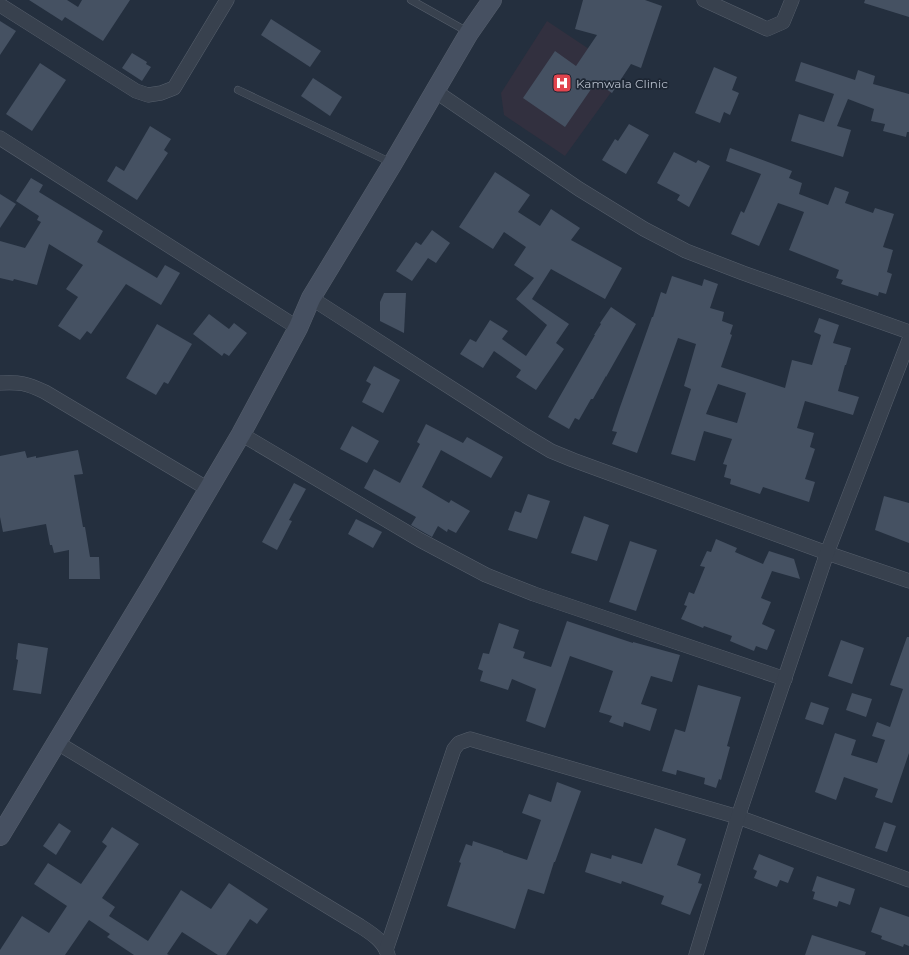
<svg xmlns="http://www.w3.org/2000/svg" width="909" height="955" font-family="Montserrat,sans-serif">
  <style>
    .medical { fill: #32303f }
    .building { fill: #455162; fill-rule: evenodd }
    .lines { fill: none; stroke-linecap: round; stroke-linejoin: round }
    .lane-casing { stroke: #565f6c; stroke-width: 8 }
    .street-casing { stroke: #565f6c; stroke-width: 15 }
    .secondary-casing { stroke: #565f6c; stroke-width: 20 }
    .lane { stroke: #38414e; stroke-width: 7 }
    .street { stroke: #38414e; stroke-width: 14 }
    .secondary { stroke: #465061; stroke-width: 19 }
    .labels { text-anchor: middle; dominant-baseline: central; stroke-width: 3.5; stroke-linejoin: round; paint-order: stroke }
    .poi-label { font-size: 12px; fill: #b4bcc9; stroke: #1d2633; text-anchor: start }
  </style>
  <rect width="100%" height="100%" fill="#242f3e"/>
  <!-- medical -->
  <polygon class="medical" points="547,21 625,73 565,156 504,115 501,93"/>
  <!-- building -->
  <g class="building">
    <polygon points="29,0 67,0 78,7 82,0 130,0 103,41 65,17 62,21"/>
    <polygon points="583,0 645,0 662,6 641,68 631,64 612,93 596,82 565,127 523,98 555,51 576,66 597,35 575,29"/>
    <polygon points="865,0 909,0 909,17 864,3"/>
    <polygon points="271,19 321,51 310,67 261,35"/>
    <polygon points="0,21 16,31 0,55"/>
    <polygon points="132,53 147,62 146,64 151,67 142,81 122,68"/>
    <polygon points="801,62 855,80 858,70 875,76 873,84 909,94 909,132 907,132 906,137 883,131 885,124 871,121 874,109 848,99 837,126 851,130 843,157 791,141 799,114 824,122 834,94 795,81"/>
    <polygon points="40,63 66,80 32,131 6,114"/>
    <polygon points="714,67 737,77 732,90 739,93 730,115 724,112 720,123 695,113"/>
    <polygon points="313,78 342,97 330,116 301,96"/>
    <polygon points="629,124 649,135 626,174 602,160 615,139 618,141"/>
    <polygon points="150,126 171,139 164,150 168,153 137,200 107,181 116,166 124,171"/>
    <polygon points="730,148 792,171 789,178 802,183 799,194 828,205 835,187 849,192 845,203 873,213 875,208 894,214 883,247 893,250 887,272 892,274 886,294 879,292 878,296 841,284 843,280 836,278 839,270 789,250 804,212 778,203 759,246 731,234 741,211 744,213 761,174 726,161"/>
    <polygon points="674,152 696,163 698,160 710,166 689,207 677,200 680,195 657,183"/>
    <polygon points="495,172 530,195 518,212 540,226 551,209 580,228 571,240 622,268 605,299 551,269 532,299 569,324 556,343 564,349 536,390 516,377 521,370 494,351 483,368 460,354 470,339 476,342 490,320 508,331 502,339 526,356 547,325 516,299 534,278 514,265 526,247 504,232 493,249 459,227"/>
    <polygon points="31,178 43,185 39,192 103,231 97,242 157,278 165,265 180,273 161,305 126,284 91,334 87,331 80,340 58,326 78,297 66,289 83,265 49,244 37,285 14,279 13,281 0,278 0,241 25,248 41,222 37,220 39,216 16,201"/>
    <polygon points="0,194 16,204 0,228"/>
    <polygon points="432,230 450,243 436,263 428,258 412,281 396,271 416,242 421,245"/>
    <path d="M672 276 702 286 704 279 718 284 710 308 724 312 722 321 733 325 730 334 732 335 721 367 785 388 792 360 812 365 821 335 814 332 819 318 839 325 833 343 851 348 846 365H845L838 391 859 397 853 415 805 401 797 428 814 433 810 447 815 449 805 479 815 482 809 502 763 487 760 494 730 484 731 479 724 477 727 465 723 464 732 439 704 431 695 461 671 454 691 389 684 386 696 344 678 338 637 453 612 444 617 432 612 431 620 407 652 317H653L661 292 666 294ZM718 384 746 393 737 423 706 414Z"/>
    <polygon points="384,293 406,293 404,333 380,321 380,302"/>
    <polygon points="611,307 636,324 606,377 606,376 593,399 591,399 579,420 575,418 569,429 548,417 595,335 594,335 601,324 600,323"/>
    <polygon points="209,314 229,329 234,323 247,333 229,356 224,353 222,356 193,334"/>
    <polygon points="157,324 192,344 168,384 164,382 156,395 126,378"/>
    <polygon points="374,366 400,380 383,413 362,402 371,384 366,381"/>
    <polygon points="426,424 463,443 467,437 503,457 491,478 441,450 422,487 449,503 451,500 470,511 456,533 448,529 447,532 438,526 432,537 411,525 416,517 364,488 374,469 400,483 420,444 417,442"/>
    <polygon points="352,426 379,441 367,463 340,449"/>
    <polygon points="78,450 83,474 74,475 83,527 85,527 90,557 99,557 100,579 69,579 69,550 54,553 52,545 50,545 46,524 3,532 0,517 0,456 25,451 27,458 36,456 36,458"/>
    <polygon points="294,483 306,489 289,520 292,521 277,550 262,542"/>
    <polygon points="528,494 550,501 537,539 508,530 515,511 521,513"/>
    <polygon points="884,496 909,503 909,543 875,530"/>
    <polygon points="584,516 609,525 597,561 571,553"/>
    <polygon points="356,519 382,532 373,548 348,534"/>
    <polygon points="716,539 737,548 735,552 763,564 769,551 794,559 800,579 772,571 761,598 771,602 762,624 775,630 767,650 756,646 754,651 730,641 732,636 704,626 703,628 681,619 687,606 684,605 689,592 694,594 705,567 700,566 707,551 711,552"/>
    <polygon points="630,541 657,550 636,611 609,602"/>
    <polygon points="567,621 633,643 633,642 680,655 672,682 651,676 641,704 657,709 650,731 624,722 623,727 609,722 612,716 599,712 613,671 570,656 545,728 526,721 536,689 512,679 508,690 480,681 483,671 478,669 483,653 489,654 499,623 519,630 513,648 525,652 523,658 551,667"/>
    <polygon points="907,637 909,637 909,753 892,803 875,797 878,789 844,777 836,800 815,792 835,733 856,740 851,755 877,763 885,740 872,736 877,722 890,727 903,689 890,685"/>
    <polygon points="841,640 864,648 852,684 828,676"/>
    <polygon points="18,643 48,648 41,694 13,690 18,660 16,659"/>
    <polygon points="698,685 741,697 727,746 730,747 721,780 719,779 716,788 704,784 705,778 677,770 676,775 662,771 675,729 685,732"/>
    <polygon points="852,693 872,699 866,717 846,710"/>
    <polygon points="811,702 829,708 823,725 805,719"/>
    <polygon points="557,782 581,791 555,862 554,862 544,894 528,889 515,929 447,906 461,863 459,862 466,844 472,846 473,841 503,851 503,852 527,860 541,820 522,813 529,794 551,802"/>
    <polygon points="884,822 896,826 887,852 875,848"/>
    <polygon points="59,823 71,831 56,855 43,846"/>
    <polygon points="112,827 139,844 102,898 115,907 109,916 148,941 181,890 211,909 229,883 268,909 257,924 250,919 226,955 218,955 182,932 167,954 169,955 134,955 107,937 110,934 89,920 65,955 0,955 0,950 22,916 49,933 67,906 34,884 48,863 81,884 107,846 102,842"/>
    <polygon points="655,828 686,839 677,865 701,874 698,883 702,884 690,915 661,904 664,896 622,881 621,884 585,872 591,853 611,859 612,855 642,864"/>
    <polygon points="759,854 794,868 788,883 780,880 777,887 754,878 757,871 753,869"/>
    <polygon points="817,876 855,889 850,905 839,901 837,907 813,899 815,892 812,891"/>
    <polygon points="880,907 909,917 909,946 904,944 903,947 881,939 882,936 871,932"/>
    <polygon points="812,935 866,952 865,955 805,955"/>
  </g>
  <g class="lines">
    <defs>
      <g id="lane">
        <polyline points="411,0 468,32"/>
        <polyline points="238,90 392,163"/>
      </g>
      <g id="street">
        <polyline points="704,0 767,29 783,22 792,0"/>
        <polyline points="0,5 136,91 148,95 161,93 174,88 227,0"/>
        <polyline points="435,91 579,189 644,229 686,251 743,273 909,332"/>
        <polyline points="0,138 298,328"/>
        <polyline points="311,298 526,436 551,451 573,460 827,553 909,581"/>
        <path d="M0 383C20 382 26 383 45 392L208 489"/>
        <polyline points="241,434 420,540 486,575 534,594 785,679"/>
        <path d="M56 742 360 926C371 933 384 941 388 955"/>
        <polyline points="386,950 454,749 459,743 470,739 738,817 909,880"/>
        <polyline points="696,955 738,817 827,553 909,340"/>
      </g>
      <polyline id="secondary" points="0,836 153,583 241,434 298,328 311,298 393,163 435,91 469,33 492,0"/>
    </defs>
    <!-- lane casing -->
    <use href="#lane" class="lane-casing"/>
    <!-- street casing -->
    <use href="#street" class="street-casing"/>
    <!-- secondary casing -->
    <use href="#secondary" class="secondary-casing"/>
    <!-- lane -->
    <use href="#lane" class="lane"/>
    <!-- street -->
    <use href="#street" class="street"/>
    <!-- secondary -->
    <use href="#secondary" class="secondary"/>
  </g>
  <!-- icons -->
  <defs>
    <symbol id="hospital-square" viewBox="-11 -11 22 22"><rect x="-9" y="-9" width="18" height="18" rx="4" fill="#e0444e" stroke="#1d2633"/><path d="M-5-5h3v3.5h4V-5h3V5h-3V1.5h-4V5h-3Z" fill="#fff"/></symbol>
  </defs>
  <g fill-rule="evenodd">
    <use href="#hospital-square" x="551" y="72" width="22" height="22"/>
  </g>
  <g class="labels">
    <!-- poi labels -->
    <g class="poi-label">
      <text x="576" y="83">Kamwala Clinic</text>
    </g>
  </g>
</svg>
